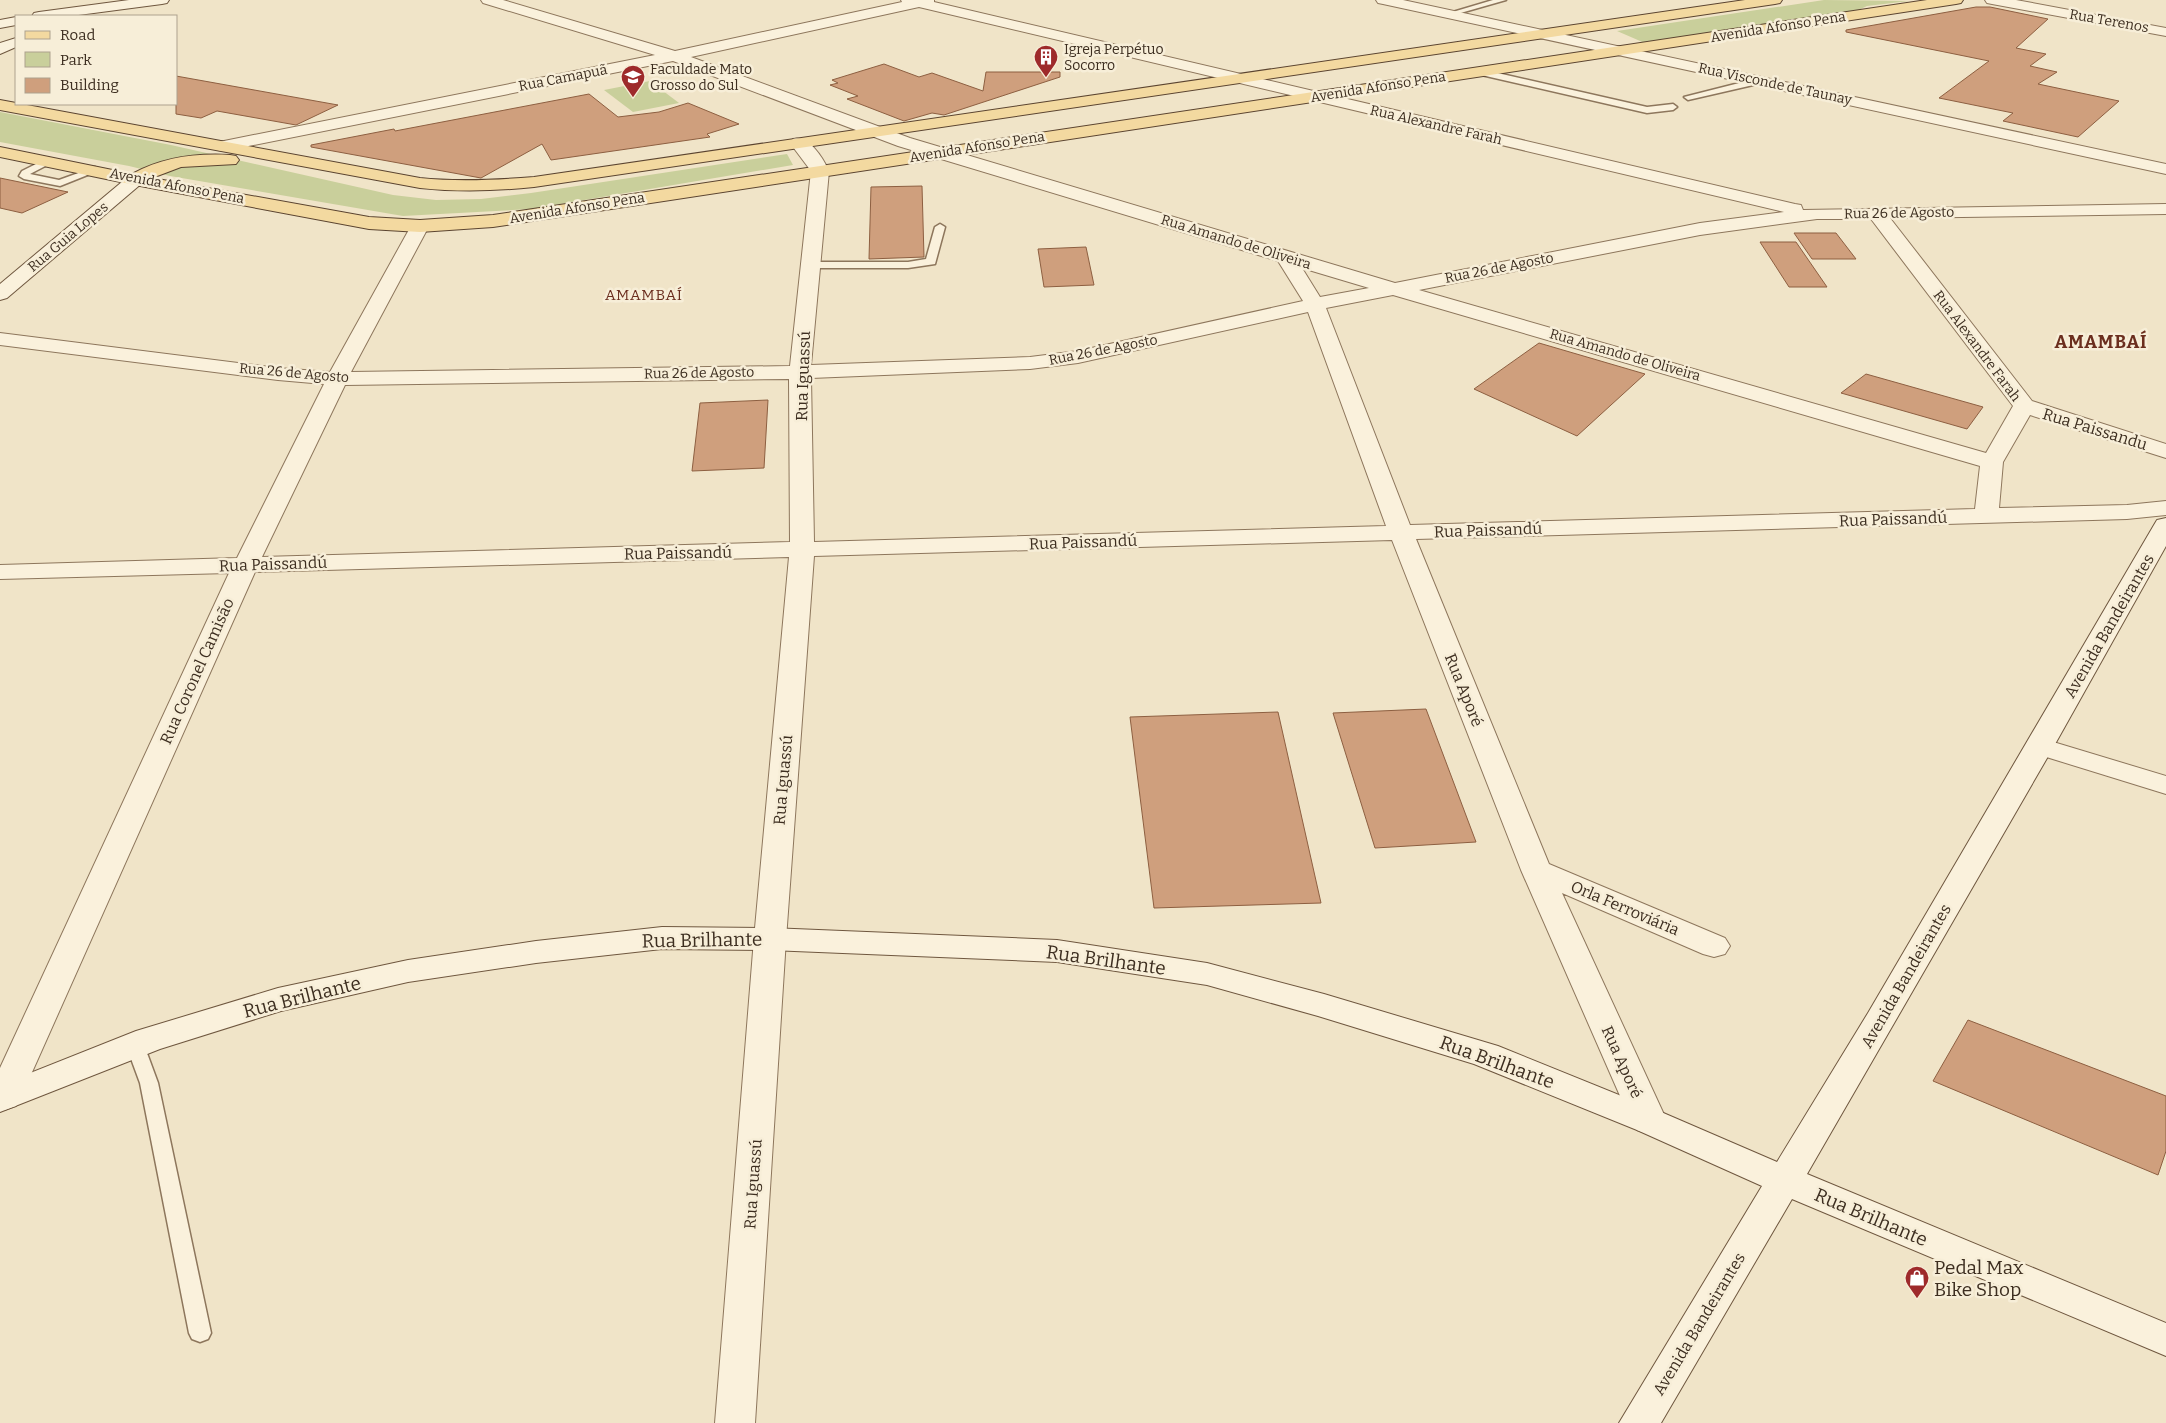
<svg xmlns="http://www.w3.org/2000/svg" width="2166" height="1423" font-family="Bitter,serif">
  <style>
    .green { fill: #c9cf9b }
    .building { fill: #cf9f7d; stroke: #8d5f41 }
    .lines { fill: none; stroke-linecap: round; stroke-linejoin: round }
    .lane-casing { stroke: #8d765c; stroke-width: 3 }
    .street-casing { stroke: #8d765c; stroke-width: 2 }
    .secondary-casing { stroke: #6f573f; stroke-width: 2 }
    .primary-casing { stroke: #5b4430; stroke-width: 2 }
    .lane { fill: #faf1dc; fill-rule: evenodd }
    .street { fill: #faf1dc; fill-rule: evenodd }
    .secondary { fill: #faf1dc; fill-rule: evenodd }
    .primary { fill: #f3d9a0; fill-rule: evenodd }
    .labels { text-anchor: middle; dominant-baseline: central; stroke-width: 5; stroke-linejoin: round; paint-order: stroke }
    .far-street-label { font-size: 14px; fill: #3d2e20; stroke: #f7eed8 }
    .far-poi-label { font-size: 14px; fill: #3d2e20; stroke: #f7eed8; text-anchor: start }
    .far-neighbourhood-label { font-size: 15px; letter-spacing: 1px; fill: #6b2e1e; stroke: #f7eed8 }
    .street-label { font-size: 16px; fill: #3d2e20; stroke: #f7eed8 }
    .far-district-label { font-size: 18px; font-weight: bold; letter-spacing: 1px; fill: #6b2e1e; stroke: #f7eed8 }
    .near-street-label { font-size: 19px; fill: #3d2e20; stroke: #f7eed8 }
    .near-poi-label { font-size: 19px; fill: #3d2e20; stroke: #f7eed8; text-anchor: start }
  </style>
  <rect width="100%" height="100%" fill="#f0e4c8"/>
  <!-- green -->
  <g class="green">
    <polygon points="1824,0 1909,1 1867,6 1852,13 1647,44 1617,31"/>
    <polygon points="650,81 679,103 633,112 604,90"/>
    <polygon points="0,112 171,145 393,195 436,200 481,199 531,193 787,154 793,165 531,209 403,216 170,176 129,166 0,142"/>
  </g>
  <!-- building -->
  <g class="building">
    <polygon points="1976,7 1990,7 2048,19 2016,48 2046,54 2030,66 2057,72 2038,84 2119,101 2078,137 2003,121 2013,113 1939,98 1989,61 1846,32 1846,30"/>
    <polygon points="884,64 919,77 932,73 983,91 986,72 1060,72 1060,77 944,115 932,113 904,121 847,99 858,96 830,85 838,83 832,80"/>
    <polygon points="176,76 338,105 296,125 217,111 201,118 176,114"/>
    <polygon points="589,94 618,117 659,112 688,103 739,124 707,134 710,137 551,160 542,144 481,178 311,147 311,145 394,129 395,131"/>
    <polygon points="0,178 68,192 22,213 0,208"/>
    <polygon points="922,186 924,257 869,259 871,187"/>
    <polygon points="1794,233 1836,233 1856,259 1812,259"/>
    <polygon points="1760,242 1796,242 1827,287 1789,287"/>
    <polygon points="1086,247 1094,285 1044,287 1038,249"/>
    <polygon points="1539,343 1645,374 1577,436 1474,389"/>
    <polygon points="1866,374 1983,407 1967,429 1841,393"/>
    <polygon points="768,400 764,468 692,471 700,403"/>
    <polygon points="1426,709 1476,842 1375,848 1333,713"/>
    <polygon points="1278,712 1321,903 1154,908 1130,717"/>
    <polygon points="1968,1020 2166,1096 2166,1151 2158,1175 1933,1081"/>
  </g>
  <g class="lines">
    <defs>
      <g id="lane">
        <polygon points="1493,0 1506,0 1450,16 1446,14"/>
        <polygon points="1480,69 1647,107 1673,104 1677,107 1673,110 1647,113 1477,74 1476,72"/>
        <polygon points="1759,78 1762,79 1762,83 1688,100 1684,97"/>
        <polygon points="48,158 53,161 51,163 30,174 59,180 95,167 100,170 60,186 24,179 19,176 22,171"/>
        <polygon points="940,224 945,227 935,264 908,268 811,268 806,265 811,262 908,262 926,259 935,227"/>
        <polygon points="135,1038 141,1040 144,1045 158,1083 211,1333 208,1339 200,1342 192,1339 189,1333 140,1083 126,1045 129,1040"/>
      </g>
      <g id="street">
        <path d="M481 0H503L675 51 902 2 901 0H934V2L1795 204 1801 205 1803 210 2166 204V214L1890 218 2032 401 2166 444V458L2030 415 2003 462 1999 508 2127 505 2166 501V515L2127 519 1416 539 1549 864 1725 938 1730 946 1725 954 1714 957 1703 954 1562 893 1667 1121 1661 1130 1649 1134 1637 1130 1631 1121 1521 870 1392 540 814 556 786 939 755 1423H715L754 939 789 557 255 572 21 1097 16 1106 4 1110 0 1109V1068L229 573 0 579V565L237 558 324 384 278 380 0 345V333L278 368 330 372 411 226 413 222 420 220 427 222 429 226 351 372 790 366 811 171 790 143 793 139C809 135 823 158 829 171L811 365 1030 357 1078 351 1303 301 1278 261 898 146 673 61 224 151 218 150 215 146 218 142 224 141 655 55 483 3ZM919 7 1784 212 1700 223 1395 283 910 138 691 57ZM1817 219H1871L2013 406 1986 453 1419 290 1700 235ZM1302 268 1369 288 1320 297ZM1393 295 1980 466 1975 509 1410 525 1326 308ZM1308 312 1386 526 814 542 811 378 1030 369 1078 363ZM789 379 790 542 262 557 345 385Z"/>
        <polygon points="1376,0 1403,0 2166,164 2166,174 1383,4 1378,3"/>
        <polygon points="1985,0 2016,0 2166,28 2166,36 1992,4 1987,3"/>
        <polygon points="2040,738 2166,776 2166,794 2030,752 2026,746 2030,740"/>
      </g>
      <g id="secondary">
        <polygon points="129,0 169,0 167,3 162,4 71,16 32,16 34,13 39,12"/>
        <polygon points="16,17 16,25 0,28 0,20"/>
        <polygon points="16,38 16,47 0,54 0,43"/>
        <polygon points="135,175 141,176 144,180 141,184 7,298 0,300 0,284 129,176"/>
        <polygon points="2166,518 2166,546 2054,746 1807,1174 2166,1323 2166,1356 1792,1199 1661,1423 1619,1423 1762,1186 1637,1130 1474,1064 1318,1016 1207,985 1057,962 770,950 662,949 536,963 408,982 281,1011 160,1049 0,1112 0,1085 136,1031 278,988 408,960 536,941 662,927 770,928 1057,940 1207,963 1324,994 1498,1046 1661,1112 1777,1162 1868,1013 2154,525 2157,520"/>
      </g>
      <g id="primary">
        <path d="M1745 0H1782L1780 3 1775 4 534 187C496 191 458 192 420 188L0 110V100L420 178C458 182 496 180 534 177Z"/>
        <path d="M1927 0H1963L1961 3 1956 4 493 227 420 232 369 229 135 185 0 157V147L132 174C163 157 195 153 230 155L236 156 239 160 236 164 181 167 152 178 369 217 420 220 493 215Z"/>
      </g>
    </defs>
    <!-- lane casing -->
    <use href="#lane" class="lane-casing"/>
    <!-- street casing -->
    <use href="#street" class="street-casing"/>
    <!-- secondary casing -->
    <use href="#secondary" class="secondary-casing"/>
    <!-- primary casing -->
    <use href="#primary" class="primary-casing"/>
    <!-- lane -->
    <use href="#lane" class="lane"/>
    <!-- street -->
    <use href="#street" class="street"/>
    <!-- secondary -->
    <use href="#secondary" class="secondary"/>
    <!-- primary -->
    <use href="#primary" class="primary"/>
  </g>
  <!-- icons -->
  <defs>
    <symbol id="building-pin" viewBox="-11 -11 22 30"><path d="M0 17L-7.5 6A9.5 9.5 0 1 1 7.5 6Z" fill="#9e2a2b" stroke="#f7eed8"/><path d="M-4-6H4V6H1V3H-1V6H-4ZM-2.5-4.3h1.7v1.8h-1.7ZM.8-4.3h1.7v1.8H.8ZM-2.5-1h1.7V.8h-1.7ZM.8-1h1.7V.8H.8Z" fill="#fff"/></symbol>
    <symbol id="university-pin" viewBox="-11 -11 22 30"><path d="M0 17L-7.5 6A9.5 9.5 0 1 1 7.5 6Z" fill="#9e2a2b" stroke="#f7eed8"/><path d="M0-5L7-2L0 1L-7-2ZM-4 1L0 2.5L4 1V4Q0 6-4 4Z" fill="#fff"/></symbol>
    <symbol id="shop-pin" viewBox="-11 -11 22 30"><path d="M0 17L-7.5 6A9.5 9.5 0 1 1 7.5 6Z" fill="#9e2a2b" stroke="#f7eed8"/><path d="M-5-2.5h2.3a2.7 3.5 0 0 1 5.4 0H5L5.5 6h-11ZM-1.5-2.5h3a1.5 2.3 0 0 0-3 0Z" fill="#fff"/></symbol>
  </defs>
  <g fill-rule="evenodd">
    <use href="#building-pin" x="1032" y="43" width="28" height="38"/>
    <use href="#university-pin" x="619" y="63" width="28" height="38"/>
    <use href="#shop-pin" x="1903" y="1264" width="28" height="38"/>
  </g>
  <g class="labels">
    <!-- far-street labels -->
    <g class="far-street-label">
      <text transform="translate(2109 21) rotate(10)">Rua Terenos</text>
      <text transform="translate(1778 27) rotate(-9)">Avenida Afonso Pena</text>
      <text transform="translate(563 78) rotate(-11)">Rua Camapuã</text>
      <text transform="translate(1775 84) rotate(12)">Rua Visconde de Taunay</text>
      <text transform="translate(1378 87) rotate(-9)">Avenida Afonso Pena</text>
      <text transform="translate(1436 125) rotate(13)">Rua Alexandre Farah</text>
      <text transform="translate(977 147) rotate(-9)">Avenida Afonso Pena</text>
      <text transform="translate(177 186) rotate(11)">Avenida Afonso Pena</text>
      <text transform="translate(577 208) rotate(-9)">Avenida Afonso Pena</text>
      <text transform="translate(1899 213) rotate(-1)">Rua 26 de Agosto</text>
      <text transform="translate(68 237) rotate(-40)">Rua Guia Lopes</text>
      <text transform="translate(1236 242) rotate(17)">Rua Amando de Oliveira</text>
      <text transform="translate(1499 268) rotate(-11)">Rua 26 de Agosto</text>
      <text transform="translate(1977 346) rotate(53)">Rua Alexandre Farah</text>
      <text transform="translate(1103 350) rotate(-11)">Rua 26 de Agosto</text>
      <text transform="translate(1625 355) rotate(16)">Rua Amando de Oliveira</text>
      <text transform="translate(294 373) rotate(5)">Rua 26 de Agosto</text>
      <text transform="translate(699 373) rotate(-1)">Rua 26 de Agosto</text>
    </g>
    <!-- far-poi labels -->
    <g class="far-poi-label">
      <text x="1064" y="49">Igreja Perpétuo<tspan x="1064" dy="16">Socorro</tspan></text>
      <text x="650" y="69">Faculdade Mato<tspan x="650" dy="16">Grosso do Sul</tspan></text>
    </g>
    <!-- far-neighbourhood labels -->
    <g class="far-neighbourhood-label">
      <text x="644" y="295">AMAMBAÍ</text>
    </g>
    <!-- street labels -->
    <g class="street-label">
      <text transform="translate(803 376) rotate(-88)">Rua Iguassú</text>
      <text transform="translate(2095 429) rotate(17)">Rua Paissandu</text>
      <text transform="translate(1893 519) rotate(-2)">Rua Paissandú</text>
      <text transform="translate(1488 530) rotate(-2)">Rua Paissandú</text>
      <text transform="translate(1083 542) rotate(-2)">Rua Paissandú</text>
      <text transform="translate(678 553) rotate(-1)">Rua Paissandú</text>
      <text transform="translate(273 564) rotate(-2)">Rua Paissandú</text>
      <text transform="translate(2109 626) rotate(-60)">Avenida Bandeirantes</text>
      <text transform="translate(197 671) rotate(-66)">Rua Coronel Camisão</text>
      <text transform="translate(1464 690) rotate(68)">Rua Aporé</text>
      <text transform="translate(783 780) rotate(-85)">Rua Iguassú</text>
      <text transform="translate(1625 908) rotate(23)">Orla Ferroviária</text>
      <text transform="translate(1906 976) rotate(-60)">Avenida Bandeirantes</text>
      <text transform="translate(1622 1062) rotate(66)">Rua Aporé</text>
      <text transform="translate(753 1184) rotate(-86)">Rua Iguassú</text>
      <text transform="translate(1699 1324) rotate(-59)">Avenida Bandeirantes</text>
    </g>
    <!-- far-district labels -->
    <g class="far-district-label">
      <text x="2101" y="342">AMAMBAÍ</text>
    </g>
    <!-- near-street labels -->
    <g class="near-street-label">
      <text transform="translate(702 940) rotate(-1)">Rua Brilhante</text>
      <text transform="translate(1106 960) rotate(8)">Rua Brilhante</text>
      <text transform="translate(302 997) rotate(-14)">Rua Brilhante</text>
      <text transform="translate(1497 1062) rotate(20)">Rua Brilhante</text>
      <text transform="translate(1871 1217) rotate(23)">Rua Brilhante</text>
    </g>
    <!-- near-poi labels -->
    <g class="near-poi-label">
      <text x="1934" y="1267">Pedal Max<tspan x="1934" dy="22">Bike Shop</tspan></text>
    </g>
  </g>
  <!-- legend -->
  <rect x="15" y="15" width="162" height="90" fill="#f7eed8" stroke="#ada18e"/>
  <rect x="25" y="31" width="25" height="8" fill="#f3d9a0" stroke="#ada18e"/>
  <text x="60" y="40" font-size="15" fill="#3d2e20">Road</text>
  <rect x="25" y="52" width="25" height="15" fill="#c9cf9b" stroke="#ada18e"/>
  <text x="60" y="65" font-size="15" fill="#3d2e20">Park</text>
  <rect x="25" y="78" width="25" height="15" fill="#cf9f7d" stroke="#ada18e"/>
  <text x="60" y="90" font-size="15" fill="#3d2e20">Building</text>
</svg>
